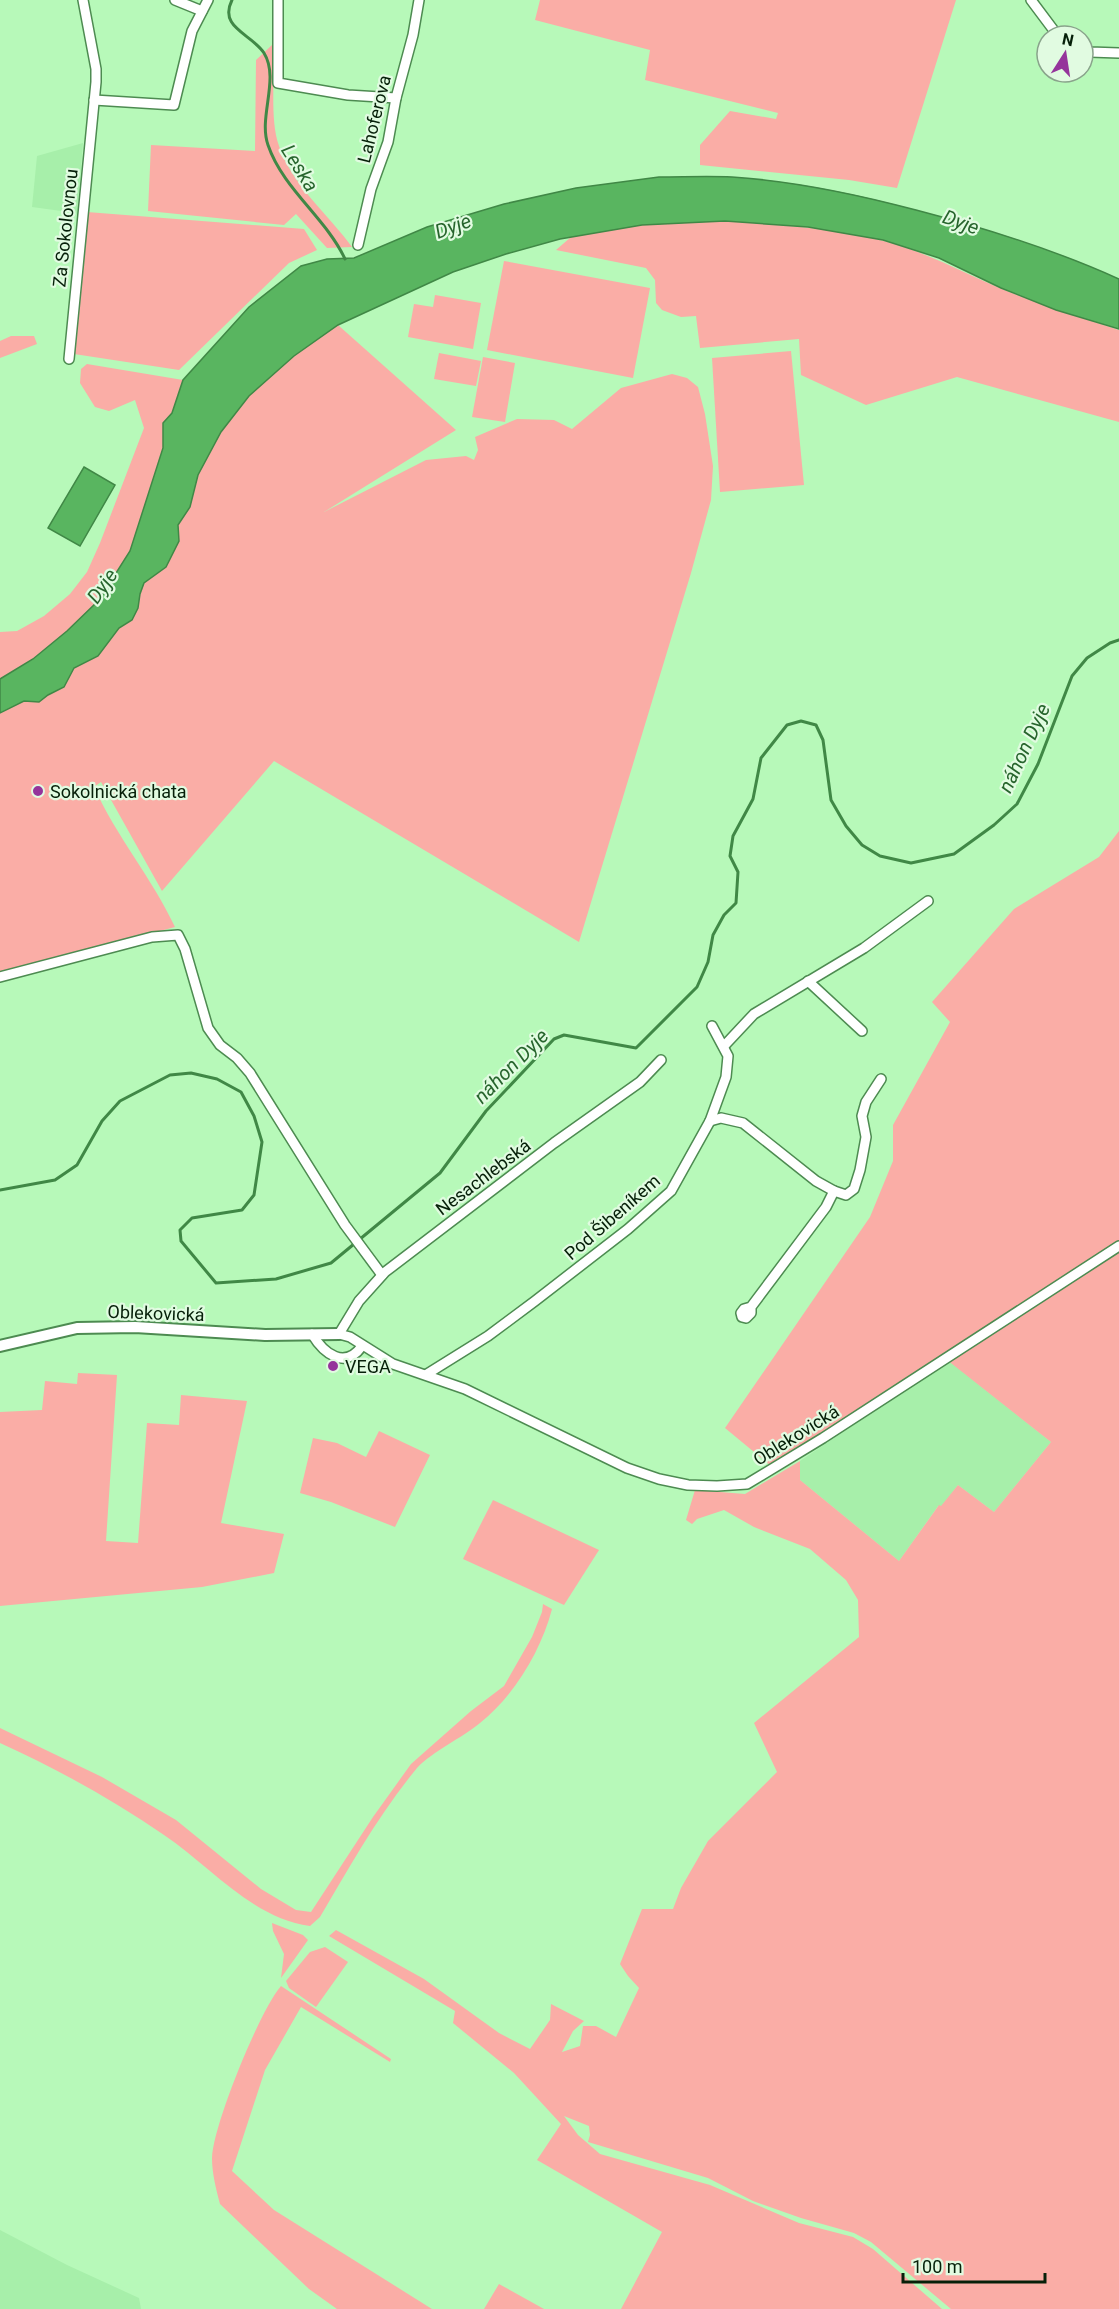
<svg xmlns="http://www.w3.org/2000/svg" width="1119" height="2309" font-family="Roboto,sans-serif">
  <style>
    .built { fill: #a7efaa }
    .green { fill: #faada6 }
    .water { fill: #59b560; stroke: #408846; stroke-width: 1.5 }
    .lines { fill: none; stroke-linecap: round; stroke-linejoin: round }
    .stream { stroke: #408846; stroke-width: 3 }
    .minor-casing { stroke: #4d8b51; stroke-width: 12 }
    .tertiary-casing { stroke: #4d8b51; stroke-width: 14 }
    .minor { stroke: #fff; stroke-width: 9 }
    .tertiary { stroke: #fff; stroke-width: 10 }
    .poi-dot { fill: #95349b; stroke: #e1fbe1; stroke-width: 2 }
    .labels { text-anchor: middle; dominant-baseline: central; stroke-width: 4.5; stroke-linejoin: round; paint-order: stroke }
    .street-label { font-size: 18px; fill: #062009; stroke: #e1fbe1 }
    .poi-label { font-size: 18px; fill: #062009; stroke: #e1fbe1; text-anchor: start }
    .water-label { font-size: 20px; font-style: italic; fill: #27652d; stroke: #e1fbe1 }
  </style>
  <rect width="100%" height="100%" fill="#b7f9b9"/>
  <!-- built -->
  <g class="built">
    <polygon points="83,143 77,217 76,213 32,207 37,156"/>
    <polygon points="949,1361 1051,1442 994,1512 958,1485 941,1507 938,1506 899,1561 800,1480 800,1461"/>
    <polygon points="0,2230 67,2265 139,2298 141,2309 0,2309"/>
  </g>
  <!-- green -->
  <g class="green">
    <polygon points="540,0 956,0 897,188 849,180 700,165 700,145 730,111 776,119 778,113 645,80 650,50 535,20"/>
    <path d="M272 45C276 77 269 117 279 146 292 185 329 215 352 247L327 248 296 214 284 225 148 211 151 145 255 151 256 60Z"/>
    <polygon points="87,212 304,229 317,250 289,263 179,370 74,354"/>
    <path d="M725 221C778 225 832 227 884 241 926 252 962 272 1002 289 1041 305 1080 317 1119 330V422L957 377 866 405 801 375 799 339 700 348 696 316 681 317 662 310 656 303 655 280 646 268 556 250 571 237 642 225Z"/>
    <polygon points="504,261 650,288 633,378 487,350"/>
    <polygon points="435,295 481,303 473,349 408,337 414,304 433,307"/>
    <path d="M338 325 456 430 324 512 426 460 466 456 474 460 478 450 475 437 517 419 554 420 572 429 621 388 672 374 687 378 698 387 705 414 713 466 711 500 691 573 579 942 274 761 162 891 101 782 94 787C116 836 152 878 175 927L0 974V713L24 701 39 702 48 695 64 687 74 668 98 656 119 628 132 620 138 608 140 594 144 583 166 567 179 541 178 525 190 507 198 475 221 432 249 396 294 356Z"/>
    <polygon points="11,336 34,336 37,344 0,358 0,341"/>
    <polygon points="791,351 804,485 720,492 712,358"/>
    <polygon points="439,353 481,361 476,386 434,379"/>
    <polygon points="483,357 515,363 505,422 472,417"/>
    <polygon points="87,364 183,380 172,413 163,423 163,448 130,551 99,600 67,631 33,659 0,679 0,632 17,631 44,616 70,594 87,572 100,543 144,428 135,400 109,411 95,407 80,383 81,369"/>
    <polygon points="1119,831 1119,1242 1034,1306 1119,1251 1119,2309 951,2309 871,2242 854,2233 801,2218 753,2201 708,2178 588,2142 590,2135 589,2126 564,2116 578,2135 600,2154 710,2185 799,2223 853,2237 873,2249 942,2309 621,2309 662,2232 537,2160 561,2124 514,2073 453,2023 455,2011 329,1936 336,1930 424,1979 499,2033 530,2049 550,2020 551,2004 584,2021 573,2031 562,2052 580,2046 583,2026 596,2026 616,2037 639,1988 628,1976 620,1964 642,1909 673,1909 681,1888 708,1841 777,1772 754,1723 859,1637 858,1600 846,1580 810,1549 754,1527 724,1510 697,1519 692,1524 686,1520 695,1490 745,1494 800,1461 800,1480 899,1561 939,1505 941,1506 958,1485 994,1512 1051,1442 942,1356 771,1466 725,1428 870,1217 893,1161 893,1125 950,1022 932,1002 1014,909 1099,857"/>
    <polygon points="78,1373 117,1375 106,1541 138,1543 147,1423 179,1425 181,1395 247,1401 221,1523 284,1534 274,1573 202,1587 0,1606 0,1412 42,1410 45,1381 77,1384"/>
    <polygon points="379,1431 430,1455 395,1527 331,1502 300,1493 313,1438 337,1443 366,1457"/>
    <polygon points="493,1500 599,1550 564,1605 463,1559"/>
    <path d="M543 1604 552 1609C541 1651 514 1696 480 1723 462 1738 433 1751 417 1768 379 1814 350 1866 320 1917L310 1926C252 1918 210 1866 164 1835 112 1799 57 1769 0 1743V1728L102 1777 176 1820 261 1889 296 1910 311 1912 373 1817 411 1764 471 1711 504 1686 532 1637 542 1612Z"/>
    <polygon points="272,1923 303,1935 308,1940 281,1978 284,1954 273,1931"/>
    <polygon points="325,1947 348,1962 316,2007 289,1988 286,1981 310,1952"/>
    <path d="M281 1986 391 2059 390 2062 301 2007 265 2070 232 2171 274 2210 432 2309H337L309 2289 220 2204C216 2189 212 2173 212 2158 213 2125 260 2010 281 1986Z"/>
    <polygon points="499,2284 544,2309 484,2309"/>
  </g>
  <!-- water -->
  <g class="water">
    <path d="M659 177C683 177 708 176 732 177 794 181 856 194 916 210 985 228 1053 249 1119 279V329L1056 310 1001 288 939 258 883 240 808 227 725 221 642 225 560 239 506 254 453 272 338 325 294 356 249 396 221 432 198 475 190 507 178 525 179 541 166 567 144 583 140 594 138 608 132 620 119 628 98 656 74 668 64 687 48 695 39 702 24 701 0 713V679L33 659 67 631 99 600 130 551 163 448V423L172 413 183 380 249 307 301 266 327 259 354 258 427 227 504 204 576 188Z"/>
    <polygon points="84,467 115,485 80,546 48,528"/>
  </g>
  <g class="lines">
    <!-- stream -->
    <g class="stream">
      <path d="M232 0C218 28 252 34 264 53 280 79 258 117 268 145 283 189 326 218 345 259"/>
      <polyline points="0,1190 55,1180 77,1165 102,1121 120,1101 170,1075 191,1073 217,1079 241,1092 254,1116 262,1142 254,1195 242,1210 192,1218 180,1230 181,1241 216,1283 276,1279 331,1263 440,1173 486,1111 554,1039 564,1035 636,1048 697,987 708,962 713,935 724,915 736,903 738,872 730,856 733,836 753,799 761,758 787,725 801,721 816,725 823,740 831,800 846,826 862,845 880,856 911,863 954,854 994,825 1017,804 1038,764 1072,676 1087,658 1110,643 1119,640"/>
    </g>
    <defs>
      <g id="minor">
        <polyline points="175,0 202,11"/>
        <polyline points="278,0 278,83 348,95 396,98"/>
        <polyline points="1031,0 1055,32 1062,36"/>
        <polyline points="1083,48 1090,52 1119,53"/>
        <polyline points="94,100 174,105 192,31 208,0"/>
        <polyline points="358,245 371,189 388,142 396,98 413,35 419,0"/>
        <polyline points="69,359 96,82 96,69 83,0"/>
        <polyline points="0,977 152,937 178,935 185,949 208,1028 220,1045 237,1058 250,1073 345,1225 382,1275"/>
        <polyline points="808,981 862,1031"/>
        <polyline points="724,1046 754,1014 864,948 928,901"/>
        <polyline points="661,1060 640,1082 554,1143 385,1272 359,1301 339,1334 350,1337 393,1364 465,1389 627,1468 659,1479 688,1485 717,1486 747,1484 823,1438 1119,1246"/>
        <polyline points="710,1121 721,1118 743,1123 816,1181 834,1191 826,1207 751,1307 744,1309 741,1313 742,1317 746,1318 751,1313 751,1307"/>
        <polyline points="834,1191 846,1195 854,1189 860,1170 866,1137 862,1116 866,1102 881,1079"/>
        <path d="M312 1334C324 1354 345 1370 362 1346"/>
        <polyline points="427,1374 488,1336 535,1301 628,1229 671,1191 710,1121 726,1077 728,1056 712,1026"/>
      </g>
      <polyline id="tertiary" points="0,1346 77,1328 135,1327 265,1335 339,1334"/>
    </defs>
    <!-- minor casing -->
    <use href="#minor" class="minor-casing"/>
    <!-- tertiary casing -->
    <use href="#tertiary" class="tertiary-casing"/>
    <!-- minor -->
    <use href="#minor" class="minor"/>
    <!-- tertiary -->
    <use href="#tertiary" class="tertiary"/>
  </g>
  <!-- markers -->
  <g class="poi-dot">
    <circle cx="38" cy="791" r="6"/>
    <circle cx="333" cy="1366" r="6"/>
  </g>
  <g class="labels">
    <!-- street labels -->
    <g class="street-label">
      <text transform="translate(374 119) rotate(-76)">Lahoferova</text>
      <text transform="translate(65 228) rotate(-84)">Za Sokolovnou</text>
      <text transform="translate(483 1177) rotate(-37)">Nesachlebská</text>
      <text transform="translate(612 1217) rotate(-41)">Pod Šibeníkem</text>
      <text transform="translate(156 1313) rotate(2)">Oblekovická</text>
      <text transform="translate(796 1435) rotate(-32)">Oblekovická</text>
    </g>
    <!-- poi labels -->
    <g class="poi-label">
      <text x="50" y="791">Sokolnická chata</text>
      <text x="345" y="1366">VEGA</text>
    </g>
    <!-- water labels -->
    <g class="water-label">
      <text transform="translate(300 168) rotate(58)">Leska</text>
      <text transform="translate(961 222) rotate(20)">Dyje</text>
      <text transform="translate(453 226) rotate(-20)">Dyje</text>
      <text transform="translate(102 586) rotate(-55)">Dyje</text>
      <text transform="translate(1024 748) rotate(-65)">náhon Dyje</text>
      <text transform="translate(511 1066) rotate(-45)">náhon Dyje</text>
    </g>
  </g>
  <!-- north arrow -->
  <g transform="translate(1065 54) rotate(12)"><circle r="28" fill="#e1fbe1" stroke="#89a38b" stroke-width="1.5"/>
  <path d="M0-4.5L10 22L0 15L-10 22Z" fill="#95349b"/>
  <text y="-9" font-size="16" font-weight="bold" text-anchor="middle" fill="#062009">N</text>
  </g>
  <!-- scale -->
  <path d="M903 2273v9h142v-9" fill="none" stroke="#062009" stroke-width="3"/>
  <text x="912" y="2273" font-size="18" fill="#062009" stroke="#e1fbe1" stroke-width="4.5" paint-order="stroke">100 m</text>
</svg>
